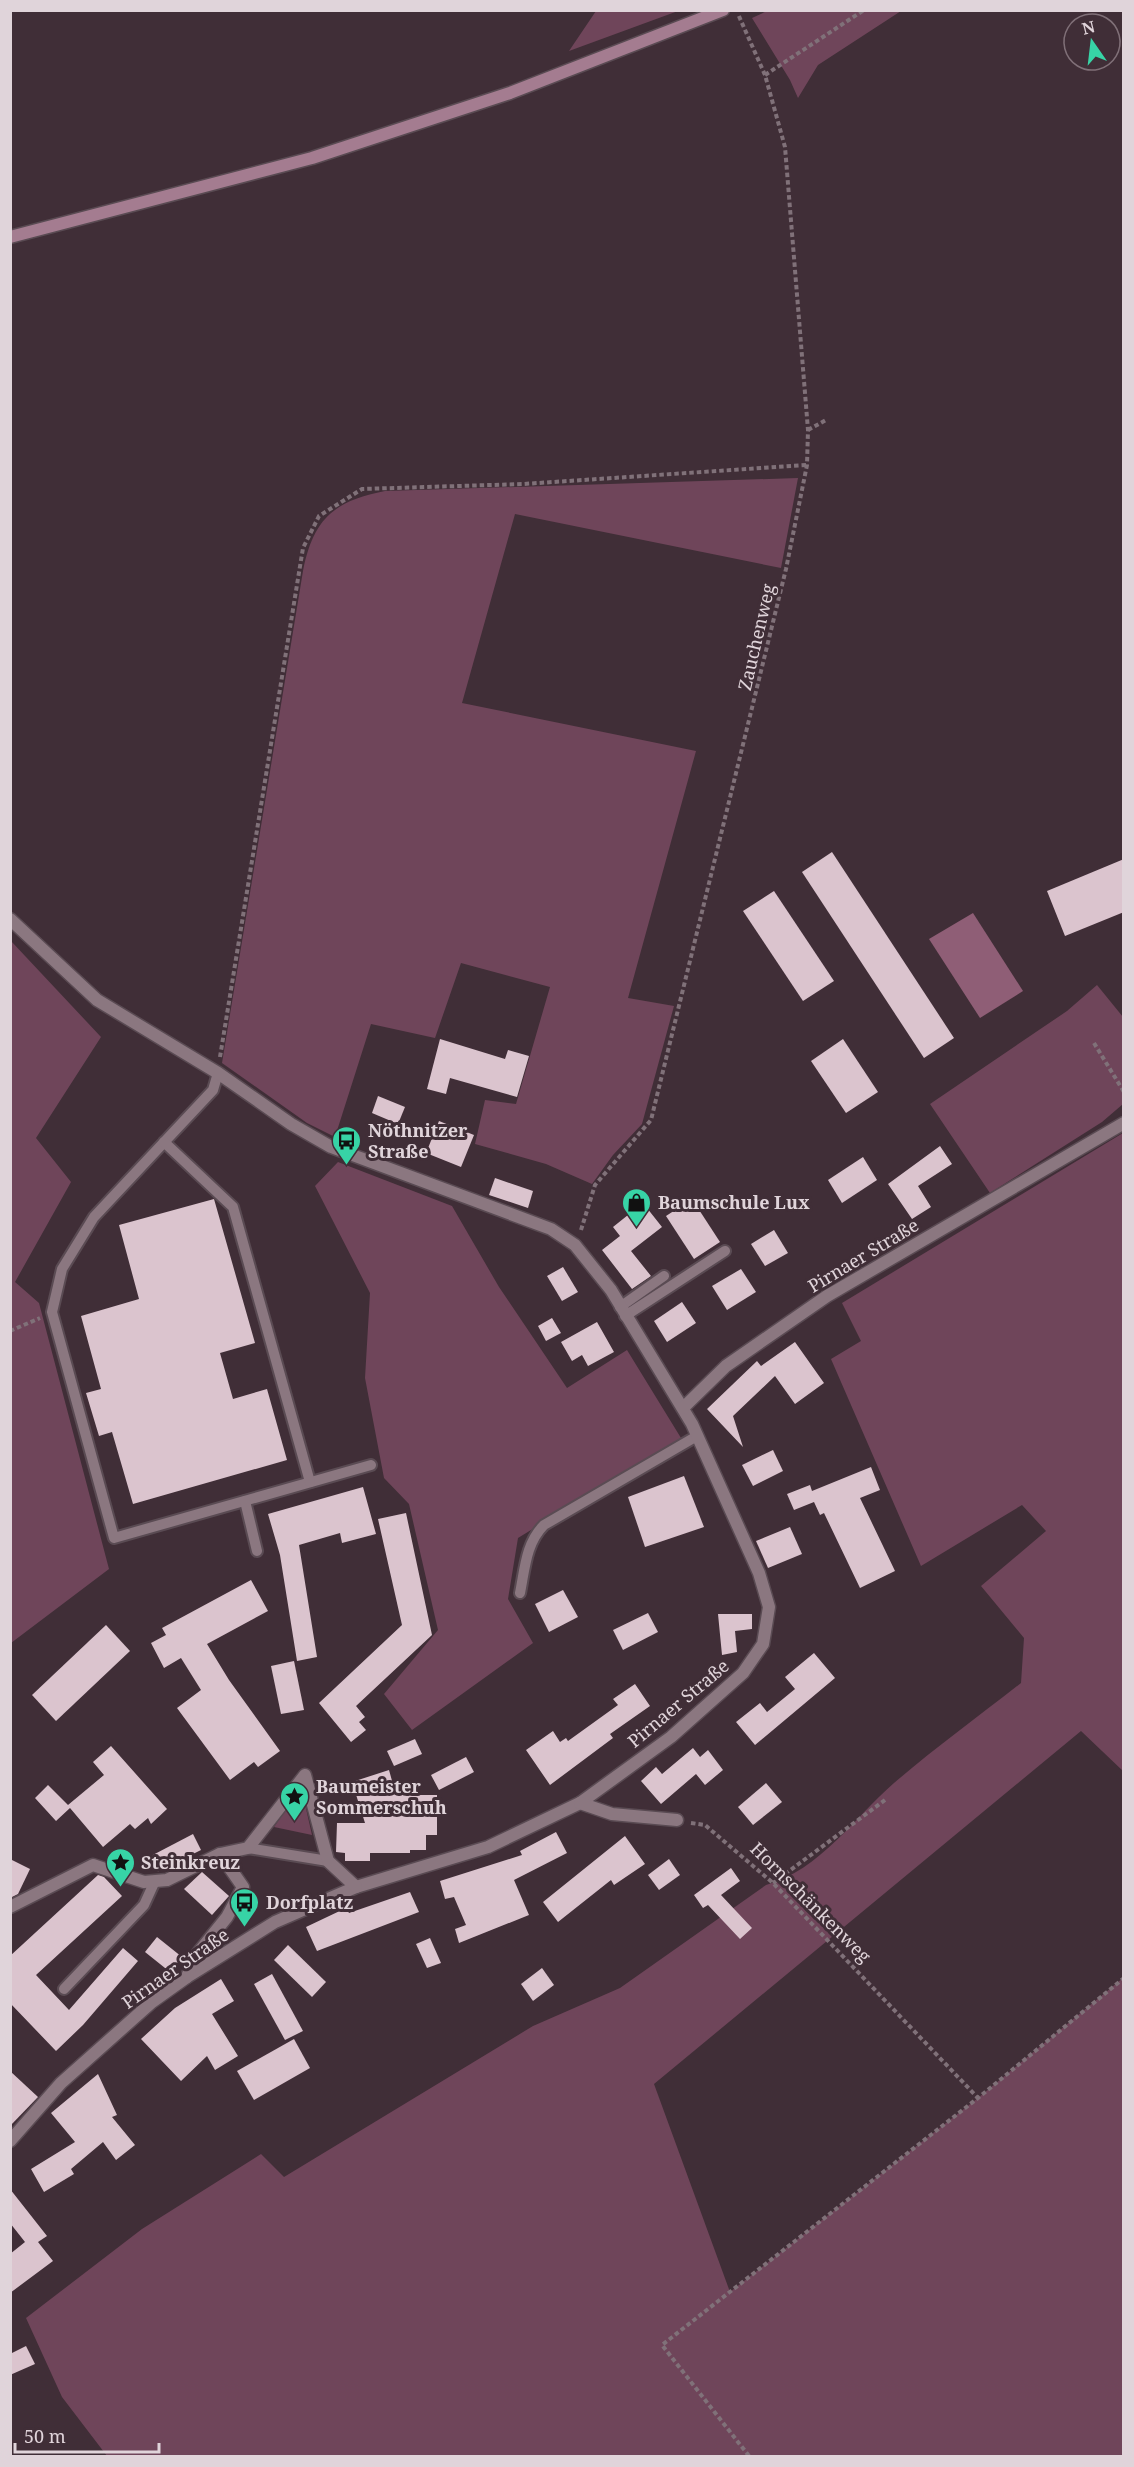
<svg xmlns="http://www.w3.org/2000/svg" width="1134" height="2467" font-family="'Noto Serif',serif">
  <style>
    .green { fill: #6f455a }
    .water { fill: #8f5e76 }
    .building { fill: #dbc4ce }
    .lines { fill: none; stroke-linecap: round; stroke-linejoin: round }
    .service-casing { stroke: #5a4b53; stroke-width: 14 }
    .minor-casing { stroke: #5a4b53; stroke-width: 15 }
    .secondary-casing { stroke: #5a4b53; stroke-width: 15 }
    .path { stroke: #807179; stroke-width: 4; stroke-dasharray: 4.5 3; stroke-linecap: butt }
    .service { stroke: #8b7780; stroke-width: 10 }
    .minor { stroke: #8b7780; stroke-width: 12 }
    .secondary { stroke: #a47c90; stroke-width: 12 }
    .labels { text-anchor: middle; dominant-baseline: central; stroke-width: 6; stroke-linejoin: round; paint-order: stroke }
    .street-label { font-size: 18px; fill: #e0d4da; stroke: #402e37 }
    .poi-label { font-size: 18px; font-weight: bold; fill: #e0d4da; stroke: #402e37; text-anchor: start }
  </style>
  <rect width="100%" height="100%" fill="#402e37"/>
  <!-- green -->
  <g class="green">
    <polygon points="596,11 596,10 678,11 569,51"/>
    <polygon points="767,11 767,10 901,11 818,65 798,98 790,80 752,18"/>
    <path d="M798 478 781 568 515 514 462 703 696 751 628 998 674 1006 642 1124 613 1155 592 1184 546 1164 475 1144 485 1100 516 1104 550 987 461 963 435 1038 371 1024 335 1137 307 1123 222 1063 303 571C313 520 333 501 385 491Z"/>
    <polygon points="11,941 101,1037 36,1138 71,1182 15,1282 39,1303 109,1569 11,1643"/>
    <polygon points="1097,985 1123,1017 1123,1104 1102,1122 990,1193 930,1104 1067,1011"/>
    <path d="M1123 1133V1771L1081 1731 654 2084 730 2292 978 2098 1123 1978V2456H107L62 2397 26 2318 142 2229 261 2154 284 2177 533 2026 620 1988 766 1885C820 1870 854 1818 894 1783 935 1748 979 1716 1021 1683L1024 1638 981 1586 1046 1531 1022 1505 921 1566 831 1359 861 1341 842 1303Z"/>
    <polygon points="338,1162 452,1206 499,1287 567,1388 627,1350 681,1438 518,1538 508,1599 533,1643 412,1730 384,1694 438,1630 409,1504 384,1478 365,1378 370,1293 315,1186"/>
    <polygon points="292,1801 305,1804 312,1835 274,1827"/>
  </g>
  <!-- water -->
  <polygon class="water" points="973,913 1023,991 980,1018 929,939"/>
  <!-- building -->
  <g class="building">
    <polygon points="832,852 954,1038 924,1058 802,872"/>
    <polygon points="1124,859 1124,912 1065,936 1047,891"/>
    <polygon points="774,891 834,981 803,1001 743,911"/>
    <polygon points="440,1039 505,1059 508,1050 529,1056 517,1097 450,1078 446,1094 427,1089"/>
    <polygon points="843,1039 878,1092 846,1113 811,1061"/>
    <polygon points="378,1096 405,1107 398,1124 372,1113"/>
    <polygon points="439,1121 474,1135 461,1167 426,1153"/>
    <polygon points="940,1146 952,1164 918,1186 931,1207 912,1219 888,1184"/>
    <polygon points="863,1157 877,1180 842,1203 828,1180"/>
    <polygon points="495,1178 533,1191 528,1208 489,1195"/>
    <polygon points="214,1199 255,1343 220,1353 233,1399 267,1389 287,1460 133,1504 112,1432 99,1436 86,1393 101,1389 81,1316 139,1299 119,1225"/>
    <polygon points="692,1199 720,1242 694,1259 666,1216"/>
    <polygon points="643,1203 662,1227 631,1251 651,1276 632,1289 602,1250 620,1236 613,1227"/>
    <polygon points="774,1230 788,1253 765,1266 751,1244"/>
    <polygon points="563,1267 578,1292 562,1301 547,1276"/>
    <polygon points="741,1269 756,1292 727,1310 712,1286"/>
    <polygon points="682,1302 696,1323 667,1342 654,1321"/>
    <polygon points="552,1318 561,1333 546,1341 538,1326"/>
    <polygon points="597,1322 614,1352 588,1366 582,1355 572,1361 561,1342"/>
    <polygon points="795,1342 824,1383 795,1404 775,1376 733,1416 743,1447 707,1409 757,1361 761,1366"/>
    <polygon points="773,1450 783,1471 753,1486 742,1465"/>
    <polygon points="871,1467 880,1490 860,1498 895,1571 860,1588 824,1513 820,1515 814,1502 794,1510 787,1494 810,1485 812,1491"/>
    <polygon points="684,1476 704,1527 645,1547 628,1497"/>
    <polygon points="363,1487 376,1534 342,1543 340,1533 299,1545 317,1657 297,1661 280,1555 268,1514"/>
    <polygon points="406,1513 432,1635 356,1706 365,1717 359,1722 366,1730 351,1742 319,1703 402,1625 378,1519"/>
    <polygon points="790,1527 802,1554 768,1568 756,1541"/>
    <polygon points="251,1580 268,1611 207,1644 229,1680 280,1751 258,1767 254,1762 230,1780 177,1708 201,1690 181,1658 164,1668 151,1643 166,1635 162,1628"/>
    <polygon points="563,1590 578,1617 549,1632 535,1604"/>
    <polygon points="648,1613 658,1632 623,1650 613,1630"/>
    <polygon points="718,1614 752,1614 752,1629 735,1631 737,1652 722,1655"/>
    <polygon points="106,1625 130,1651 56,1721 32,1695"/>
    <polygon points="814,1653 835,1678 755,1745 736,1722 760,1703 767,1712 795,1689 785,1677"/>
    <polygon points="294,1661 304,1710 281,1714 271,1666"/>
    <polygon points="635,1684 650,1706 610,1734 613,1738 550,1785 526,1750 553,1731 560,1742 566,1738 568,1741 618,1705 613,1699"/>
    <polygon points="415,1739 422,1754 394,1766 387,1751"/>
    <polygon points="111,1746 167,1809 151,1824 148,1818 135,1829 130,1824 103,1847 70,1808 56,1821 35,1798 48,1785 68,1805 104,1775 93,1762"/>
    <polygon points="693,1748 700,1757 708,1750 723,1770 705,1785 696,1774 661,1804 641,1781 656,1767 662,1774"/>
    <polygon points="466,1757 474,1772 439,1790 431,1775"/>
    <polygon points="389,1770 396,1795 437,1795 437,1835 426,1835 426,1850 410,1850 410,1853 370,1853 370,1861 345,1861 345,1853 336,1852 337,1823 365,1823 352,1782"/>
    <polygon points="766,1783 782,1802 753,1825 738,1807"/>
    <polygon points="556,1832 567,1853 514,1880 529,1915 459,1943 455,1929 466,1925 454,1897 445,1899 440,1881 522,1855 520,1851"/>
    <polygon points="193,1834 201,1850 157,1872 149,1857"/>
    <polygon points="625,1836 645,1864 614,1885 611,1880 558,1922 543,1902"/>
    <polygon points="10,1859 30,1869 18,1894 10,1898"/>
    <polygon points="669,1859 680,1875 659,1890 648,1875"/>
    <polygon points="731,1868 740,1881 721,1895 752,1928 740,1939 708,1905 703,1908 694,1895"/>
    <polygon points="202,1872 229,1896 212,1915 184,1889"/>
    <polygon points="98,1875 104,1877 122,1896 36,1975 69,2010 123,1948 138,1961 83,2025 56,2051 10,2003 10,1956"/>
    <polygon points="410,1892 419,1912 317,1951 306,1927 346,1908 349,1913"/>
    <polygon points="157,1937 182,1957 170,1972 145,1952"/>
    <polygon points="430,1938 441,1963 427,1968 416,1944"/>
    <polygon points="288,1945 326,1982 312,1997 274,1960"/>
    <polygon points="542,1968 554,1985 533,2001 521,1984"/>
    <polygon points="272,1974 303,2031 285,2040 254,1984"/>
    <polygon points="221,1979 234,2001 212,2014 238,2056 215,2070 207,2056 181,2081 141,2039 175,2008"/>
    <polygon points="294,2039 310,2068 254,2100 237,2071"/>
    <polygon points="10,2071 38,2097 10,2126"/>
    <polygon points="98,2074 117,2115 112,2117 135,2145 116,2160 103,2142 71,2169 74,2174 44,2192 31,2169 75,2142 51,2113"/>
    <polygon points="10,2189 47,2236 38,2242 53,2261 10,2293 10,2254 25,2242 10,2223"/>
    <polygon points="26,2346 35,2364 10,2375 10,2354"/>
  </g>
  <g class="lines">
    <defs>
      <g id="service">
        <polyline points="218,1073 213,1090 94,1217 62,1269 52,1312 114,1538 371,1465"/>
        <polyline points="164,1142 233,1207 310,1482"/>
        <polyline points="620,1307 664,1276"/>
        <polyline points="625,1316 725,1251"/>
        <polyline points="245,1501 257,1551"/>
        <path d="M520 1593C525 1568 526 1543 544 1525L697 1436"/>
        <polyline points="248,1848 328,1861"/>
        <polyline points="64,1989 144,1905 155,1881"/>
      </g>
      <g id="minor">
        <polyline points="10,919 97,1000 218,1073 291,1124 331,1147 551,1229 575,1245 611,1290 692,1424 759,1573 769,1607 763,1644 743,1673 671,1737 580,1803 488,1847 356,1887 275,1922 187,1977 152,2002 61,2083 10,2141"/>
        <polyline points="683,1408 726,1366 827,1296 1124,1123"/>
        <polyline points="580,1803 612,1814 677,1820"/>
        <polyline points="10,1907 93,1865 144,1882 167,1880 220,1854 248,1848 305,1775 328,1861 356,1887"/>
        <polyline points="187,1977 194,1958 227,1917 243,1887 220,1854"/>
      </g>
      <polyline id="secondary" points="10,237 312,158 510,93 723,10"/>
    </defs>
    <!-- service casing -->
    <use href="#service" class="service-casing"/>
    <!-- minor casing -->
    <use href="#minor" class="minor-casing"/>
    <!-- secondary casing -->
    <use href="#secondary" class="secondary-casing"/>
    <!-- path -->
    <g class="path">
      <polyline points="765,75 864,10"/>
      <polyline points="808,430 826,420"/>
      <polyline points="1094,1043 1124,1092"/>
      <polyline points="220,1057 303,548 319,516 362,489 523,484 807,465"/>
      <polyline points="581,1230 595,1185 651,1120 786,569 807,465 808,430 785,147 765,75 738,14"/>
      <polyline points="10,1331 40,1318"/>
      <polyline points="691,1823 705,1825 773,1883 978,2098"/>
      <polyline points="773,1883 885,1800"/>
      <polyline points="749,2456 662,2345 978,2098 1124,1978"/>
    </g>
    <!-- service -->
    <use href="#service" class="service"/>
    <!-- minor -->
    <use href="#minor" class="minor"/>
    <!-- secondary -->
    <use href="#secondary" class="secondary"/>
  </g>
  <!-- icons -->
  <defs>
    <symbol id="bus-pin" viewBox="-11 -11 22 30"><path d="M0 17L-7.5 6A9.5 9.5 0 1 1 7.5 6Z" fill="#37d4a6" stroke="#402e37"/><path d="M-5-6H5V4H4V6H2V4H-2V6H-4V4H-5ZM-3.5-4V0h7V-4ZM-3.5 1.2v1.5H-2V1.2ZM2 1.2v1.5H3.5V1.2Z" fill="#111"/></symbol>
    <symbol id="shop-pin" viewBox="-11 -11 22 30"><path d="M0 17L-7.5 6A9.5 9.5 0 1 1 7.5 6Z" fill="#37d4a6" stroke="#402e37"/><path d="M-5-2.5h2.3a2.7 3.5 0 0 1 5.4 0H5L5.5 6h-11ZM-1.5-2.5h3a1.5 2.3 0 0 0-3 0Z" fill="#111"/></symbol>
    <symbol id="sight-pin" viewBox="-11 -11 22 30"><path d="M0 17L-7.5 6A9.5 9.5 0 1 1 7.5 6Z" fill="#37d4a6" stroke="#402e37"/><path d="M0-6L1.8-2.2L6-1.7L2.9 1.2L3.7 5.4L0 3.3L-3.7 5.4L-2.9 1.2L-6-1.7L-1.8-2.2Z" fill="#111"/></symbol>
  </defs>
  <g fill-rule="evenodd">
    <use href="#bus-pin" x="330" y="1124" width="33" height="45"/>
    <use href="#shop-pin" x="620" y="1186" width="33" height="45"/>
    <use href="#sight-pin" x="278" y="1780" width="33" height="45"/>
    <use href="#sight-pin" x="104" y="1846" width="33" height="45"/>
    <use href="#bus-pin" x="228" y="1886" width="33" height="45"/>
  </g>
  <g class="labels">
    <!-- street labels -->
    <g class="street-label">
      <text transform="translate(756 637) rotate(-77)">Zauchenweg</text>
      <text transform="translate(863 1255) rotate(-31)">Pirnaer Straße</text>
      <text transform="translate(678 1703) rotate(-40)">Pirnaer Straße</text>
      <text transform="translate(811 1902) rotate(45)">Hornschänkenweg</text>
      <text transform="translate(175 1968) rotate(-35)">Pirnaer Straße</text>
    </g>
    <!-- poi labels -->
    <g class="poi-label">
      <text x="368" y="1130">Nöthnitzer<tspan x="368" dy="21">Straße</tspan></text>
      <text x="658" y="1202">Baumschule Lux</text>
      <text x="316" y="1786">Baumeister<tspan x="316" dy="21">Sommerschuh</tspan></text>
      <text x="141" y="1862">Steinkreuz</text>
      <text x="266" y="1902">Dorfplatz</text>
    </g>
  </g>
  <!-- border -->
  <rect width="1134" height="2467" fill="none" stroke="#e0d4da" stroke-width="24"/>
  <!-- north arrow -->
  <g transform="translate(1092 42) rotate(346)"><circle r="28" fill="#402e37" stroke="#807078" stroke-width="1.5"/>
  <path d="M0-4.5L10 22L0 15L-10 22Z" fill="#37d4a6"/>
  <text y="-9" font-size="16" font-weight="bold" text-anchor="middle" fill="#e0d4da">N</text>
  </g>
  <!-- scale -->
  <path d="M15 2443v9h144v-9" fill="none" stroke="#e0d4da" stroke-width="3"/>
  <text x="24" y="2443" font-size="18" fill="#e0d4da" stroke="#402e37" stroke-width="4.5" paint-order="stroke">50 m</text>
</svg>
